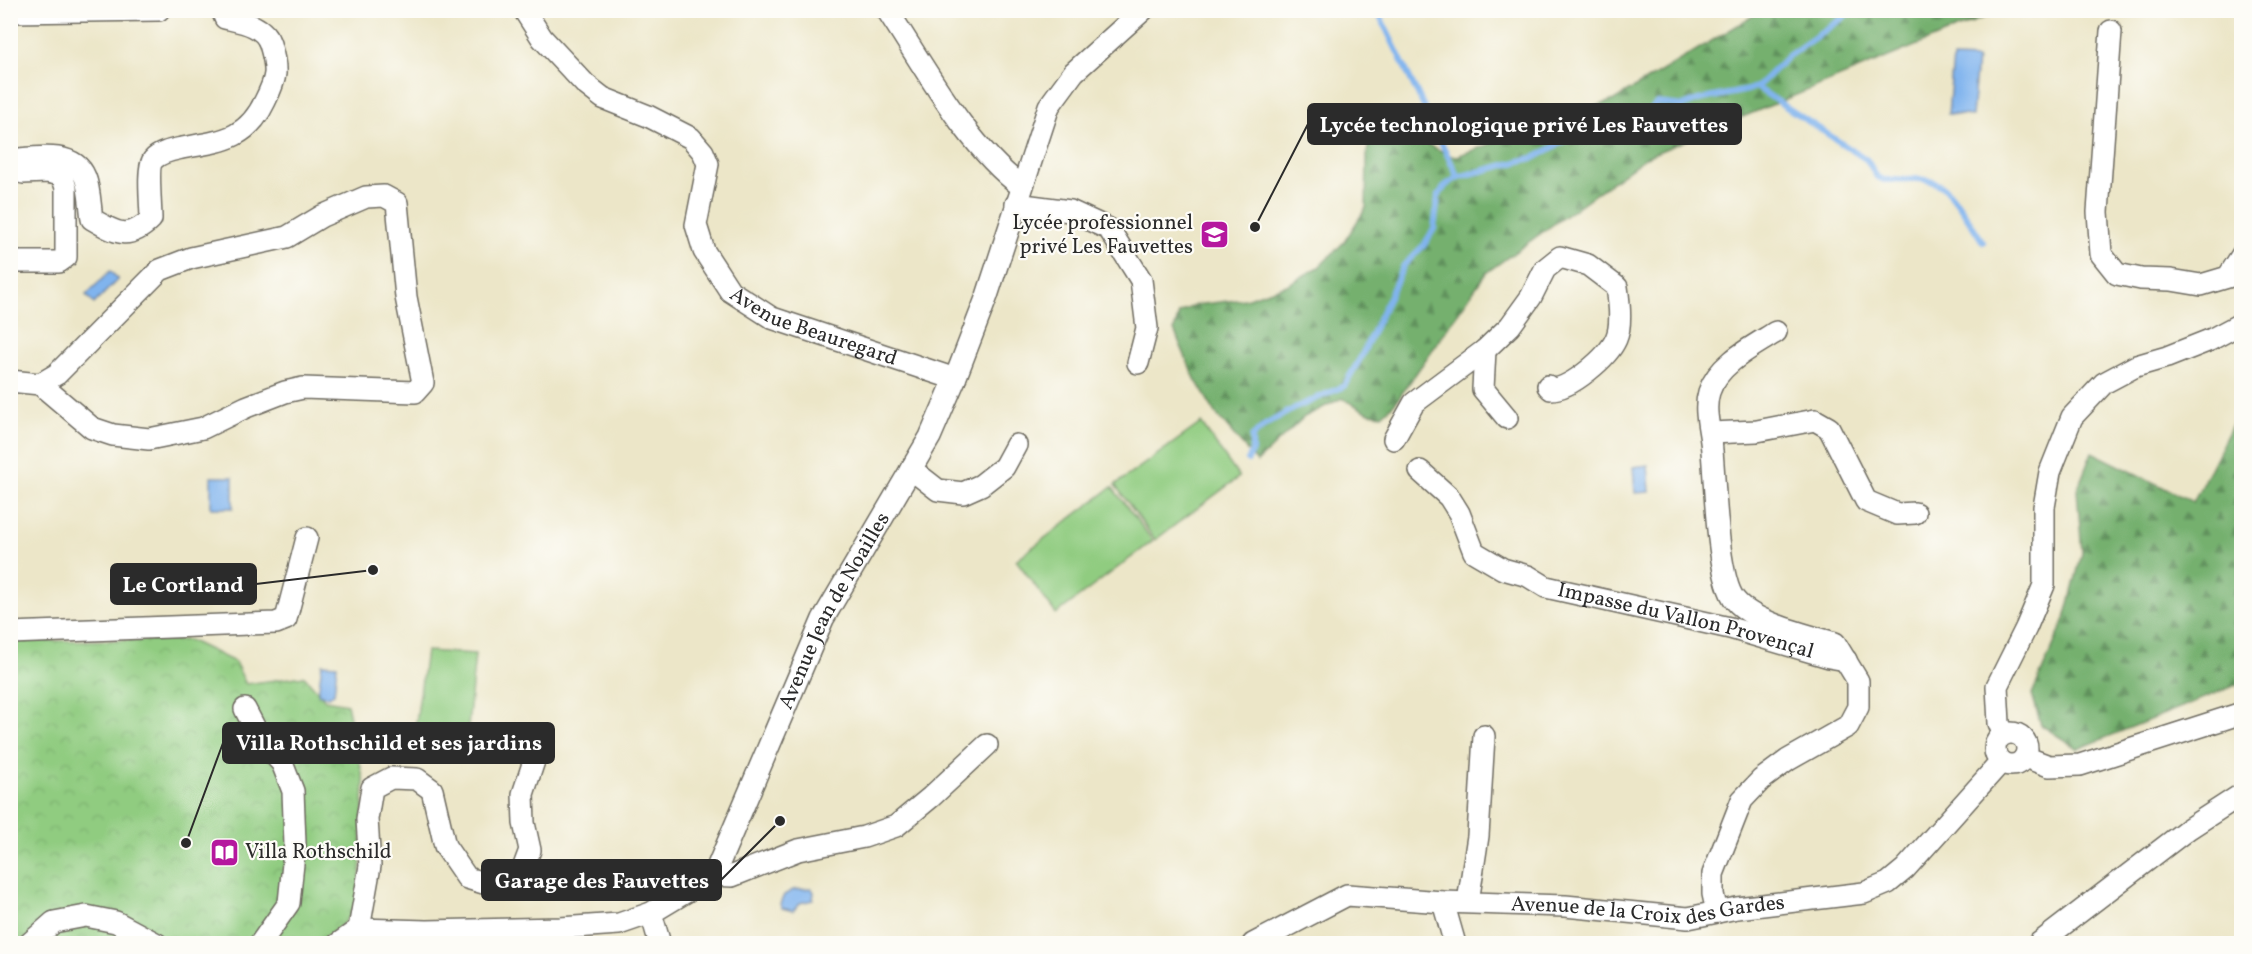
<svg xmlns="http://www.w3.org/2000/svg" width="2252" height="954" font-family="Vollkorn,serif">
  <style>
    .forest { fill: url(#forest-firs); stroke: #506e4c; stroke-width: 1.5 }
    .park { fill: url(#park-crowns); stroke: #5e7c56; stroke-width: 1.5 }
    .garden { fill: #90cc80; stroke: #5e7c56; stroke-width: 1.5 }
    .water { fill: #80b4ee; stroke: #56708c; stroke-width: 1.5 }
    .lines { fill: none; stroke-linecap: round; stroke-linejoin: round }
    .stream { stroke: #80b4ee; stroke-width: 6 }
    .minor-casing { stroke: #6f6c62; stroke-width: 24 }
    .minor { stroke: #fff; stroke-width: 21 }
    .labels { text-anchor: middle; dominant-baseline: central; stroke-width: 4.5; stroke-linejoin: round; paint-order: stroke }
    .poi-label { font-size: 21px; fill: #2b2b2b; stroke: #fdfcf7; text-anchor: end }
    .street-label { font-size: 21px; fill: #2b2b2b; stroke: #fdfcf7 }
    .leader { fill: none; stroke: #2b2b2b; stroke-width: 2 }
    .callout-dot { fill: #2b2b2b; stroke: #fdfcf7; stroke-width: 2 }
    .callout { fill: #2b2b2b; stroke: #2b2b2b; stroke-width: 2 }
    .callout-label { font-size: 22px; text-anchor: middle; font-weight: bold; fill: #fff }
  </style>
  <defs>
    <pattern id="forest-firs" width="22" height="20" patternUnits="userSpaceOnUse" patternTransform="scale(1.5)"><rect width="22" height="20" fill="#74b06e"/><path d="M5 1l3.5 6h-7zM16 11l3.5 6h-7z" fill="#5f8f5b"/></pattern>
    <pattern id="park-crowns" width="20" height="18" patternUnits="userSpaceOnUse" patternTransform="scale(1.5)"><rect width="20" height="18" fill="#90cc80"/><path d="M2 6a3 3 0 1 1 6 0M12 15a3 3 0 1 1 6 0" fill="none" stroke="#7caf6f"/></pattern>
  </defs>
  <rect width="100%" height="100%" fill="#fdfcf7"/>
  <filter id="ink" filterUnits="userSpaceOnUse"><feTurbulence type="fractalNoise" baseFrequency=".0167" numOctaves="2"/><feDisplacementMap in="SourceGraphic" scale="12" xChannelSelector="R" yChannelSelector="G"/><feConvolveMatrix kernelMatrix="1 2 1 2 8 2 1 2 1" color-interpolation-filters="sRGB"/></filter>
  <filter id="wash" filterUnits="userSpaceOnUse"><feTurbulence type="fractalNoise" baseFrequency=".008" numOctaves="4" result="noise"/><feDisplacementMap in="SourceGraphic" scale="24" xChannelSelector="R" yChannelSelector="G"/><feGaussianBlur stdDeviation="1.35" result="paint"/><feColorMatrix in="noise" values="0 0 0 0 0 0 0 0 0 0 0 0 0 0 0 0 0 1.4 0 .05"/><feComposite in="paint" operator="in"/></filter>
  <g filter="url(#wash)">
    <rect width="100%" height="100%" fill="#ece6c8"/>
    <!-- forest -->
    <g class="forest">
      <polygon points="1761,11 2000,11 1648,156 1486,273 1396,402 1382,415 1369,413 1342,398 1304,417 1257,462 1216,414 1195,379 1174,330 1179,313 1195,305 1245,299 1287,285 1319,267 1344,242 1366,208 1367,156 1371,118 1454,157 1614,100"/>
      <polygon points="2235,419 2242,420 2241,683 2078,749 2041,725 2032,694 2065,619 2082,553 2077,490 2092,452 2193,502"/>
    </g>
    <!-- park -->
    <polygon class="park" points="189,640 235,662 246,684 304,676 325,700 347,704 364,782 359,904 342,925 317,943 11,943 10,641"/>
    <!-- garden -->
    <g class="garden">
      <polygon points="1201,423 1239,477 1155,540 1115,485"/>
      <polygon points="1112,487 1153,541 1056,614 1016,560"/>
      <polygon points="426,651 475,654 465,758 412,751"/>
    </g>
    <!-- water -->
    <g class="water">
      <polygon points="1953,58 1977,59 1972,116 1948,114"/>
      <polygon points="110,271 118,279 94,304 86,295"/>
      <polygon points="1648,465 1650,492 1635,493 1633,467"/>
      <rect x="211" y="477" width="22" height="31"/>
      <polygon points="322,664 337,665 334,694 328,697 318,694"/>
      <polygon points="811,888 814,892 813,900 800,903 793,911 782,908 780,904 784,895 793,890"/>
    </g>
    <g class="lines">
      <!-- stream -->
      <g class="stream">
        <polyline points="1377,10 1458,177"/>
        <path d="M1758 86 1759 89 1867 160 1877 177 1884 180C1899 180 1921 176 1936 183 1953 190 1972 226 1983 242"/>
        <polyline points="1248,460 1252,451 1252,437 1265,425 1295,408 1344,386 1361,357 1404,265 1424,245 1434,229 1438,196 1446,185 1458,177 1536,157 1566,140 1582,126 1594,120 1635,125 1657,103 1683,106 1698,100 1748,90 1758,86 1788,56 1847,15 1849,10"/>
      </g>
    </g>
  </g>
  <g filter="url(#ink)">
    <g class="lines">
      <defs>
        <g id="minor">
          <path id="s1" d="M524 10 542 38 585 84 603 98 648 116 691 138 703 152 708 164 696 225 704 251 730 291 772 318 955 379"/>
          <path d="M887 10C926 69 966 145 1022 187"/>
          <polyline points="10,12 159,10"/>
          <polyline points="2111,31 2098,212 2101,254 2117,274 2141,279 2171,280 2201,285 2228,277 2242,255"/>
          <path d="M10 160C33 158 74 149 85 177 90 189 90 206 92 219 116 233 129 241 151 219 151 207 147 167 153 160 160 152 173 150 182 148 221 141 247 140 265 101 277 77 278 71 270 44 264 25 242 22 225 18L222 10"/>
          <polyline points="1016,204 1070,211 1109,229 1141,280 1147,328 1138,363"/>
          <polyline points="10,262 59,262 66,257 66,188 62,175 46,172 23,173"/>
          <polyline points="1485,350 1483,389 1507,418"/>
          <polyline points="10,381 40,384 92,428 113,435 149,439 203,428 246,407 285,392 303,388 415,392 423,383 406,297 397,203 384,196 366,197 322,216 287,237 191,258 160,270 57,374 40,384"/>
          <polyline points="1711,433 1757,431 1815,420 1829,428 1866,501 1897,514 1915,513"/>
          <path d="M1394 439 1414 403 1485 350 1510 326 1531 297 1545 269 1560 257 1588 265 1617 287C1619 300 1622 326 1616 339 1608 357 1571 389 1551 389L1548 386"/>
          <polyline points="911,469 938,490 963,493 981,485 1004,467 1016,445"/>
          <path id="s2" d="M1420 471 1449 497 1459 513 1474 552 1503 569 1528 576 1546 587 1730 628 1829 657 1846 660"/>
          <polyline points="10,633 276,623 286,619 307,538"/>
          <polyline points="245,709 262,742 282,763 293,791 295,844 289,903 260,944"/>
          <circle cx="2011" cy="749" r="16"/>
          <polyline points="2003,733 1999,723 1997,686 2026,628 2044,585 2044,507 2050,472 2072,417 2104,383 2136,366 2167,357 2210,340 2242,323"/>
          <polyline points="2025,757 2049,766 2080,765 2242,713"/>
          <polyline points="714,875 732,876 798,850 864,837 896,826 931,797 987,745"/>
          <polyline points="1443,902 1455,944"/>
          <polyline points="1468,902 1478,836 1484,736"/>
          <path d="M1717 912 1713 894V874L1742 800 1761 780 1788 760 1848 726 1858 707V681L1835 643C1807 635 1754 623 1735 600 1717 579 1715 481 1712 451 1711 432 1703 411 1709 392 1718 364 1752 347 1776 332"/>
          <polyline points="651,913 660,944"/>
          <polyline points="359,929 370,866 367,819 372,788 391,778 417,779 432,790 445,846 467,878 490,885 506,882 523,869 530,850 524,823 523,794 534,761 544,738"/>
          <polyline points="29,944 54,922 86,916 116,922 157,944"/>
          <path id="s3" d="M338 944 359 929 427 931 560 928 619 924 651 913 714 875 823 619 930 437 955 379 987 296 1049 106 1074 72 1143 10"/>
          <path id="s4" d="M1253 944 1347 895 1443 902 1565 906 1688 918 1737 908 1864 893 1888 883 1905 869 2001 762"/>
          <polyline points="2038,944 2188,829 2242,794"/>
        </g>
      </defs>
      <!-- minor casing -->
      <use href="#minor" class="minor-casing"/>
      <!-- minor -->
      <use href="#minor" class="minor"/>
    </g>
  </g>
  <!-- icons -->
  <defs>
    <symbol id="school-square" viewBox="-11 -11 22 22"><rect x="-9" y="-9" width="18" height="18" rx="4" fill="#b5179e" stroke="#fdfcf7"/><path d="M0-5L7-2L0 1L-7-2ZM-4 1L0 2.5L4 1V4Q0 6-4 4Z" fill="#fff"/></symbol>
    <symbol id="library-square" viewBox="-11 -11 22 22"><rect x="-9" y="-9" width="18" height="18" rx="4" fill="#b5179e" stroke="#fdfcf7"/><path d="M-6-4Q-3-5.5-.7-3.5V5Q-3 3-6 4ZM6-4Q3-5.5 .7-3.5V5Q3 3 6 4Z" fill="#fff"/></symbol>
  </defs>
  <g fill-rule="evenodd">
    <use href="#school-square" x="1198" y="218" width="33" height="33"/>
    <use href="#library-square" x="208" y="836" width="33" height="33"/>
  </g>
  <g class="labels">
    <!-- poi labels -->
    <g class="poi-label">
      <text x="1193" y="223">Lycée professionnel<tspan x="1193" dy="24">privé Les Fauvettes</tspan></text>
      <text x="245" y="852" text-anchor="start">Villa Rothschild</text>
    </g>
    <!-- street labels -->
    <g class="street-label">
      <text stroke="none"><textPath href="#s1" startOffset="476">Avenue Beauregard</textPath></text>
      <text stroke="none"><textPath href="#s3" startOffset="684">Avenue Jean de Noailles</textPath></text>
      <text stroke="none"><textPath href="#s2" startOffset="324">Impasse du Vallon Provençal</textPath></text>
      <text stroke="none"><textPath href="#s4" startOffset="408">Avenue de la Croix des Gardes</textPath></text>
    </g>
  </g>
  <!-- callouts -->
  <path class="leader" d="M1255 227L1308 124M373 570L256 584M186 843L223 743M780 821L721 880"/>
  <g class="callout-dot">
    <circle cx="1255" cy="227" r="6"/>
    <circle cx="373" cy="570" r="6"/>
    <circle cx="186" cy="843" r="6"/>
    <circle cx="780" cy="821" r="6"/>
  </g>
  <g class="callout">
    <rect x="1308" y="104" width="433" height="40" rx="6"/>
    <rect x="111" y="564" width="145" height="40" rx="6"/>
    <rect x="223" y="723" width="331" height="40" rx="6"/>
    <rect x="482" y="860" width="239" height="40" rx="6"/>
  </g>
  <g class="callout-label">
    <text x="1524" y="132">Lycée technologique privé Les Fauvettes</text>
    <text x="183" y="592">Le Cortland</text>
    <text x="389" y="750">Villa Rothschild et ses jardins</text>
    <text x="602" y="888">Garage des Fauvettes</text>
  </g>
  <!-- margin -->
  <rect width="2252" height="954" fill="none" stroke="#fdfcf7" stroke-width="36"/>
</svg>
